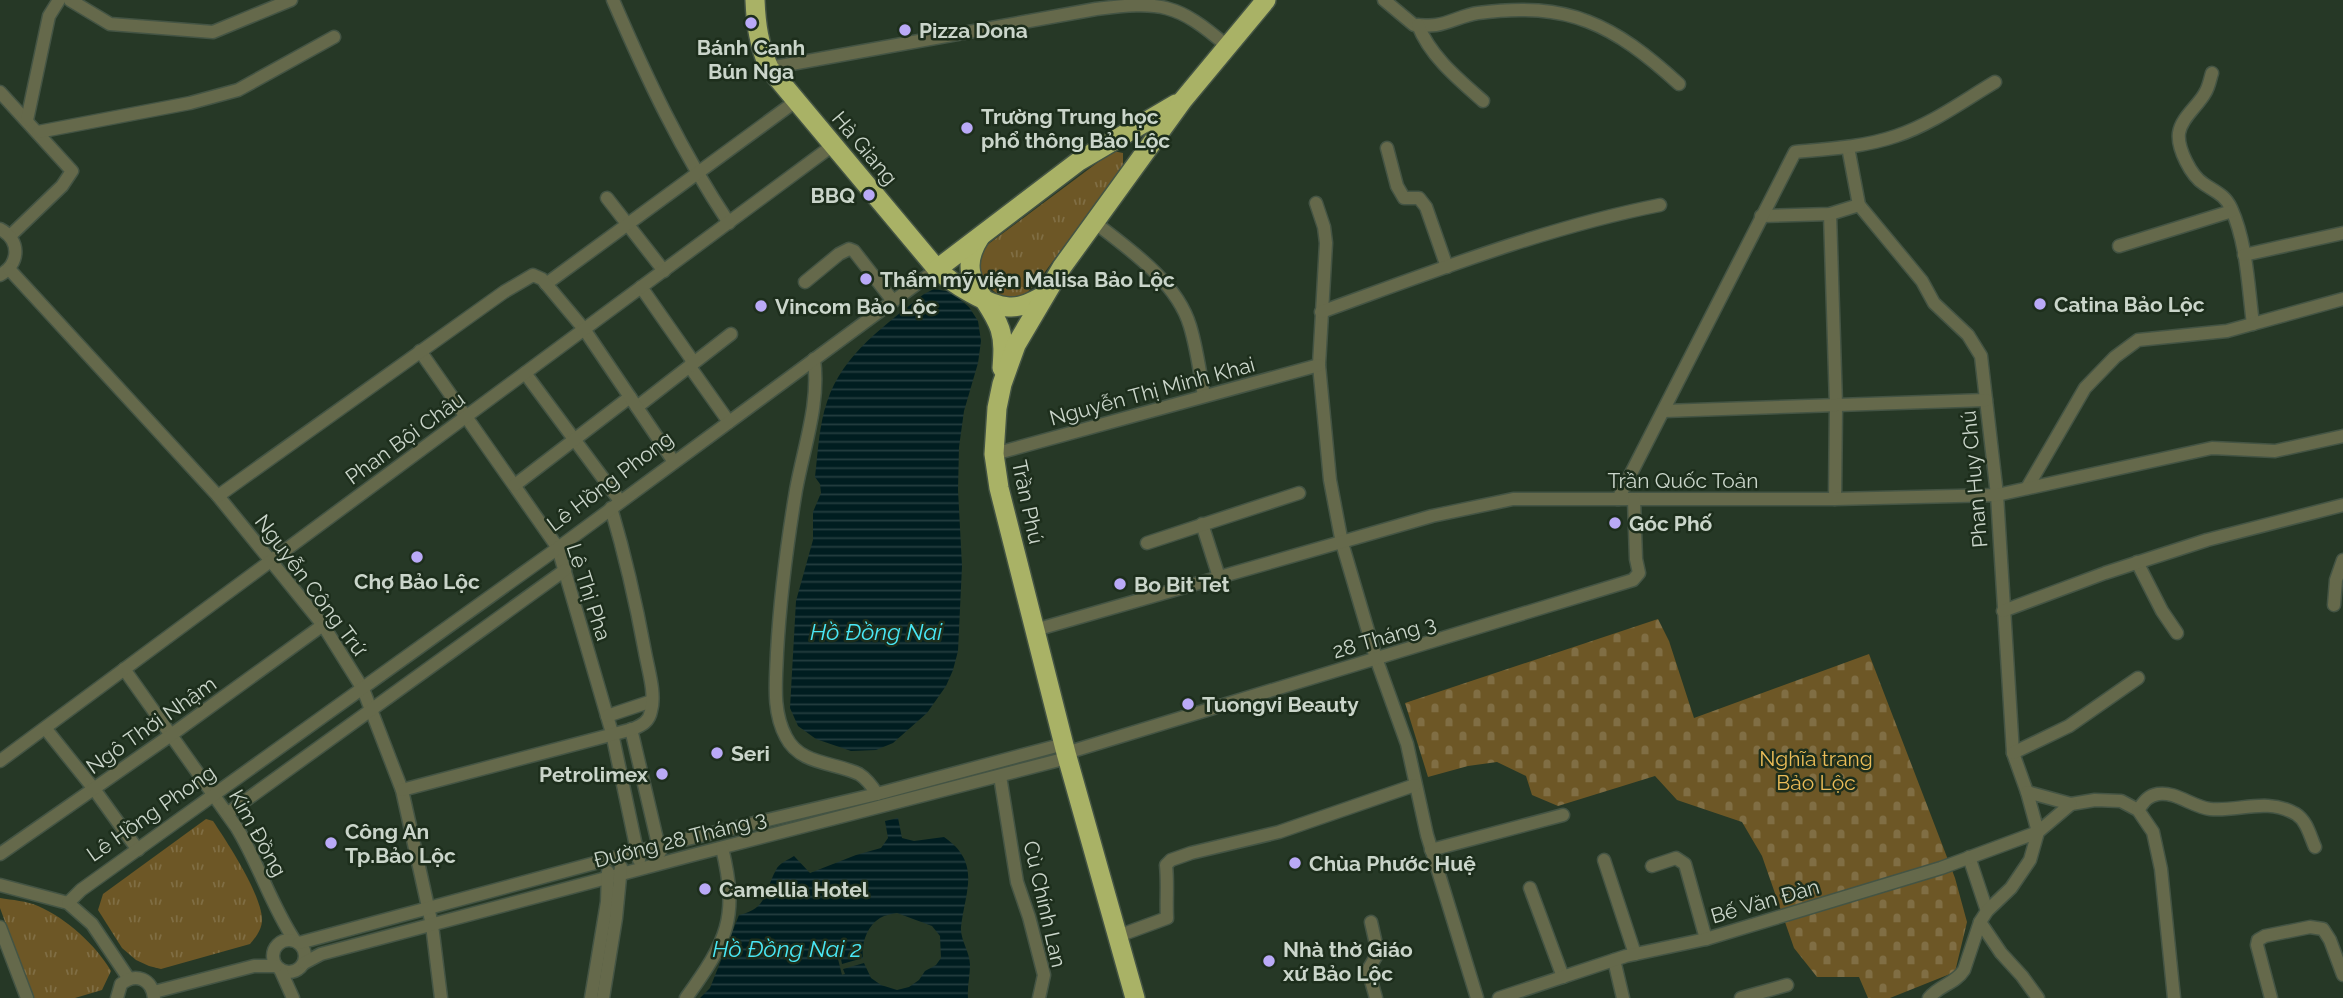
<svg xmlns="http://www.w3.org/2000/svg" width="2343" height="998" font-family="Raleway,sans-serif">
  <style>
    .grass { fill: url(#grass-tufts) }
    .cemetery { fill: url(#cemetery-stones) }
    .water { fill: url(#water-rules); fill-rule: evenodd }
    .lines { fill: none; stroke-linecap: round; stroke-linejoin: round }
    .minor-casing { stroke: #445444; stroke-width: 15 }
    .highway-casing { stroke: #445444; stroke-width: 22 }
    .minor { stroke: #65694b; stroke-width: 12 }
    .highway { stroke: #a9b266; stroke-width: 19 }
    .poi-dot { fill: #baaaf7; stroke: #1d2e1c; stroke-width: 2.5 }
    .labels { text-anchor: middle; dominant-baseline: central; stroke-width: 5; stroke-linejoin: round; paint-order: stroke }
    .poi-label { font-size: 21px; font-weight: bold; fill: #cad5ca; stroke: #1d2e1c; text-anchor: start }
    .street-label { font-size: 21px; fill: #cad5ca; stroke: #1d2e1c }
    .park-label { font-size: 21px; fill: #eabc58; stroke: #1d2e1c }
    .water-label { font-size: 23px; font-style: italic; fill: #49e7f5; stroke: #1d2e1c }
  </style>
  <defs>
    <pattern id="grass-tufts" width="24" height="20" patternUnits="userSpaceOnUse" patternTransform="scale(1.75)"><rect width="24" height="20" fill="#6d5726"/><path d="M3 7l-1-3M5 7V3M7 7l1-3M15 17l-1-3M17 17v-4M19 17l1-3" fill="none" stroke="#806e44"/></pattern>
    <pattern id="cemetery-stones" width="16" height="16" patternUnits="userSpaceOnUse" patternTransform="scale(1.75)"><rect width="16" height="16" fill="#6d5726"/><path d="M2 7V4a2 2 0 0 1 4 0v3zM10 15v-3a2 2 0 0 1 4 0v3z" fill="#806e44"/></pattern>
    <pattern id="water-rules" width="6" height="5" patternUnits="userSpaceOnUse" patternTransform="scale(1.75)"><rect width="6" height="5" fill="#001d20"/><path d="M0 2.5h6" fill="none" stroke="#243d3f"/></pattern>
  </defs>
  <rect width="100%" height="100%" fill="#263826"/>
  <!-- grass -->
  <g class="grass">
    <path d="M1113 151 1123 153V166L1039 280 1024 296 1004 299C979 280 977 278 983 248Z"/>
    <path d="M206 819 213 821C227 842 262 895 262 920 262 929 256 937 250 944L161 969 149 966 136 960 122 948 98 910 103 894Z"/>
    <path d="M0 898C12 900 27 901 38 906 66 918 96 945 111 971L102 990 75 998H33L0 908Z"/>
  </g>
  <!-- cemetery -->
  <polygon class="cemetery" points="1658,619 1669,641 1694,718 1869,654 1955,878 1967,922 1955,972 1890,998 1868,998 1859,977 1817,977 1794,948 1762,856 1742,822 1677,800 1655,776 1558,806 1532,795 1526,776 1497,762 1468,766 1428,777 1405,703"/>
  <!-- water -->
  <g class="water">
    <path d="M934 289 951 292 969 307 978 321 981 341 978 363 964 411 959 447 958 490 962 566 958 651 953 670 946 686 927 713 893 743 876 750 851 751 816 739 798 726 790 708 796 601 813 540V512L821 493 820 484 815 477C818 452 819 425 827 402 843 353 886 325 924 294Z"/>
    <path d="M898 818 902 838 914 841 944 837C982 863 965 891 961 927 960 940 970 952 970 965 970 976 967 987 968 998H700L710 988 739 915C768 908 764 892 776 870 779 863 788 860 794 856L810 873 856 855 881 848 888 838 885 821ZM897 913 932 926 940 936 941 958 936 965 925 971 919 980 909 987 897 990 881 985 871 978 864 963 843 969 845 974 842 975 838 959H841L842 964 863 958C861 944 867 926 880 918 885 915 892 914 897 913Z"/>
  </g>
  <g class="lines">
    <defs>
      <g id="minor">
        <polyline points="70,0 110,24 213,32 291,0"/>
        <path d="M613 0C647 79 681 151 729 223"/>
        <path d="M1384 0 1414 25C1421 25 1429 26 1436 25 1450 23 1463 15 1478 13 1569 1 1613 24 1679 84"/>
        <path d="M1418 25C1430 56 1458 79 1483 101"/>
        <path d="M769 68 1096 9C1161 1 1177 3 1227 46"/>
        <path d="M2212 73C2210 79 2209 87 2205 93 2198 106 2181 118 2179 133 2177 148 2191 176 2204 184 2216 192 2225 195 2231 208 2247 243 2248 286 2253 324"/>
        <polyline points="0,92 72,171 62,186 10,236"/>
        <polyline points="27,120 49,16 59,0"/>
        <polyline points="38,132 190,103 238,90 334,37"/>
        <polyline points="1387,148 1397,186 1404,198 1419,198 1426,207 1447,267"/>
        <polyline points="607,198 664,271"/>
        <polyline points="1316,203 1324,227 1326,243 1319,365 1330,480 1342,543 1376,658 1407,744 1427,835 1477,998"/>
        <polyline points="1859,205 1922,281 1934,303 1968,335 1981,356 1997,495 2013,753 2027,792"/>
        <polyline points="1830,214 1836,405 1835,499"/>
        <polyline points="1761,216 1830,214 1859,205 1848,147"/>
        <path d="M1094 222C1129 249 1177 282 1190 326 1197 349 1200 373 1204 396"/>
        <path d="M0 229C21 240 20 264 0 275"/>
        <polyline points="2119,246 2232,211"/>
        <polyline points="2244,255 2343,233"/>
        <polyline points="9,269 218,496 323,625 363,689 402,790 432,925 441,998"/>
        <polyline points="805,282 839,254 849,249 854,251 893,301"/>
        <polyline points="546,284 796,101"/>
        <polyline points="641,287 692,360 690,367 729,422"/>
        <path d="M1321 312C1432 272 1544 228 1660 205"/>
        <polyline points="420,351 558,548 612,733 639,860"/>
        <path d="M814 359C820 403 804 446 796 490 787 544 780 598 777 653 776 682 772 711 786 737 800 765 835 762 859 774 867 779 872 786 877 794"/>
        <polyline points="525,373 620,501"/>
        <polyline points="637,407 731,334"/>
        <polyline points="1664,411 1986,400"/>
        <polyline points="994,454 1319,365"/>
        <polyline points="515,485 630,397"/>
        <polyline points="2027,488 2085,388 2115,357 2138,340 2227,331 2343,299"/>
        <polyline points="218,496 504,292 533,275 542,279 584,329 674,462"/>
        <path d="M1618 499 1795 152C1829 149 1864 147 1896 136 1932 124 1963 101 1995 82"/>
        <polyline points="1202,524 1219,577"/>
        <polyline points="1147,543 1299,493"/>
        <polyline points="2137,562 2162,611 2177,633"/>
        <polyline points="2334,605 2336,580 2343,560"/>
        <polyline points="2003,611 2105,573 2207,540 2343,505"/>
        <polyline points="1035,630 1432,516 1513,499 1835,499 1997,495 2212,448 2275,451 2343,436"/>
        <path d="M124 669 237 828C259 864 271 905 295 941"/>
        <polyline points="607,716 652,701"/>
        <polyline points="45,728 94,789 138,850"/>
        <polyline points="631,729 660,852"/>
        <polyline points="1066,753 1633,580 1639,573 1636,559 1634,500"/>
        <polyline points="2013,753 2069,726 2138,678"/>
        <polyline points="0,761 832,146"/>
        <polyline points="1000,776 1017,882 1029,917 1044,975 1039,998"/>
        <path d="M402 790 633 729C642 725 649 722 651 711 656 694 648 669 645 652 636 603 625 555 611 508"/>
        <polyline points="2071,804 2095,800 2121,801 2138,810 2153,832 2161,869 2174,998"/>
        <path d="M2138 810C2144 802 2147 796 2158 794 2175 791 2193 807 2210 809 2239 812 2266 797 2296 814 2307 821 2310 836 2315 847"/>
        <polyline points="228,813 565,570"/>
        <polyline points="1431,850 1563,815"/>
        <polyline points="0,854 171,735 323,625"/>
        <polyline points="1969,857 1987,911"/>
        <polyline points="1604,860 1635,954"/>
        <polyline points="1652,866 1676,858 1685,864 1706,939"/>
        <polyline points="0,885 68,903 92,924 129,979"/>
        <polyline points="1530,888 1563,977"/>
        <polyline points="68,903 81,890 558,548 937,269"/>
        <polyline points="1371,922 1378,953 1368,970 1376,998"/>
        <polyline points="1980,922 2001,953 2022,976 2038,998"/>
        <polyline points="0,927 27,998"/>
        <path d="M1118 936 1167 918C1166 899 1168 885 1166 865L1171 860 1191 853 1279 832 1415 785"/>
        <circle cx="289" cy="956" r="16"/>
        <polyline points="299,943 658,846 877,794 1064,744"/>
        <polyline points="1614,960 1623,998"/>
        <polyline points="304,963 321,954 689,856 1067,758"/>
        <polyline points="280,969 293,998"/>
        <polyline points="154,992 254,966 276,966"/>
        <path d="M117 998 121 984C136 972 152 979 154 998"/>
        <polyline points="591,998 607,902 608,872"/>
        <polyline points="603,998 616,918 621,867"/>
        <path d="M686 998C727 941 739 918 722 848"/>
        <path d="M1499 998 1626 956 1706 939 1941 868 2038 832 2071 804 2027 792 2038 832 2030 860 2011 888 1987 911 1980 922 1964 970C1955 984 1939 985 1929 998"/>
        <polyline points="1741,998 1787,985"/>
        <polyline points="2271,998 2257,945 2258,940 2265,936 2310,927 2323,929 2330,940 2343,975"/>
      </g>
      <g id="highway">
        <path d="M755 0C756 25 759 45 769 68L937 269C951 283 989 306 1009 307 1022 308 1034 301 1045 295"/>
        <path d="M980 237C953 278 988 294 1000 329 1004 342 1003 355 1002 368"/>
        <polyline points="937,269 1079,161 1176,104"/>
        <polyline points="1135,998 1066,753 999,488 994,454 997,408 1002,384 1016,345 1062,267 1183,100 1266,0"/>
      </g>
    </defs>
    <!-- minor casing -->
    <use href="#minor" class="minor-casing"/>
    <!-- highway casing -->
    <use href="#highway" class="highway-casing"/>
    <!-- minor -->
    <use href="#minor" class="minor"/>
    <!-- highway -->
    <use href="#highway" class="highway"/>
  </g>
  <!-- markers -->
  <g class="poi-dot">
    <circle cx="751" cy="23" r="7"/>
    <circle cx="905" cy="30" r="7"/>
    <circle cx="967" cy="128" r="7"/>
    <circle cx="869" cy="195" r="7"/>
    <circle cx="866" cy="279" r="7"/>
    <circle cx="2040" cy="304" r="7"/>
    <circle cx="761" cy="306" r="7"/>
    <circle cx="1615" cy="523" r="7"/>
    <circle cx="417" cy="557" r="7"/>
    <circle cx="1120" cy="584" r="7"/>
    <circle cx="1188" cy="704" r="7"/>
    <circle cx="717" cy="753" r="7"/>
    <circle cx="662" cy="774" r="7"/>
    <circle cx="331" cy="843" r="7"/>
    <circle cx="1295" cy="863" r="7"/>
    <circle cx="705" cy="889" r="7"/>
    <circle cx="1269" cy="961" r="7"/>
  </g>
  <g class="labels">
    <!-- poi labels -->
    <g class="poi-label">
      <text x="919" y="30">Pizza Dona</text>
      <text x="751" y="47" text-anchor="middle">Bánh Canh<tspan x="751" dy="24">Bún Nga</tspan></text>
      <text x="981" y="116">Trường Trung học<tspan x="981" dy="24">phổ thông Bảo Lộc</tspan></text>
      <text x="855" y="195" text-anchor="end">BBQ</text>
      <text x="880" y="279">Thẩm mỹ viện Malisa Bảo Lộc</text>
      <text x="2054" y="304">Catina Bảo Lộc</text>
      <text x="775" y="306">Vincom Bảo Lộc</text>
      <text x="1629" y="523">Góc Phố</text>
      <text x="417" y="581" text-anchor="middle">Chợ Bảo Lộc</text>
      <text x="1134" y="584">Bo Bit Tet</text>
      <text x="1202" y="704">Tuongvi Beauty</text>
      <text x="731" y="753">Seri</text>
      <text x="648" y="774" text-anchor="end">Petrolimex</text>
      <text x="345" y="831">Công An<tspan x="345" dy="24">Tp.Bảo Lộc</tspan></text>
      <text x="1309" y="863">Chùa Phước Huệ</text>
      <text x="719" y="889">Camellia Hotel</text>
      <text x="1283" y="949">Nhà thờ Giáo<tspan x="1283" dy="24">xứ Bảo Lộc</tspan></text>
    </g>
    <!-- street labels -->
    <g class="street-label">
      <text transform="translate(865 148) rotate(50)">Hà Giang</text>
      <text transform="translate(1152 391) rotate(-15)">Nguyễn Thị Minh Khai</text>
      <text transform="translate(405 438) rotate(-36)">Phan Bội Châu</text>
      <text transform="translate(1974 479) rotate(-95)">Phan Huy Chú</text>
      <text x="1683" y="480">Trần Quốc Toản</text>
      <text transform="translate(610 481) rotate(-37)">Lê Hồng Phong</text>
      <text transform="translate(1028 502) rotate(78)">Trần Phú</text>
      <text transform="translate(311 585) rotate(53)">Nguyễn Công Trứ</text>
      <text transform="translate(589 592) rotate(72)">Lê Thị Pha</text>
      <text transform="translate(1384 637) rotate(-16)">28 Tháng 3</text>
      <text transform="translate(151 725) rotate(-35)">Ngô Thời Nhậm</text>
      <text transform="translate(151 813) rotate(-35)">Lê Hồng Phong</text>
      <text transform="translate(258 833) rotate(61)">Kim Đồng</text>
      <text transform="translate(680 839) rotate(-14)">Đường 28 Tháng 3</text>
      <text transform="translate(1765 901) rotate(-16)">Bế Văn Đàn</text>
      <text transform="translate(1045 904) rotate(77)">Cù Chính Lan</text>
    </g>
    <!-- park labels -->
    <g class="park-label">
      <text x="1816" y="758">Nghĩa trang<tspan x="1816" dy="24">Bảo Lộc</tspan></text>
    </g>
    <!-- water labels -->
    <g class="water-label">
      <text x="876" y="631">Hồ Đồng Nai</text>
      <text x="787" y="948">Hồ Đồng Nai 2</text>
    </g>
  </g>
</svg>
